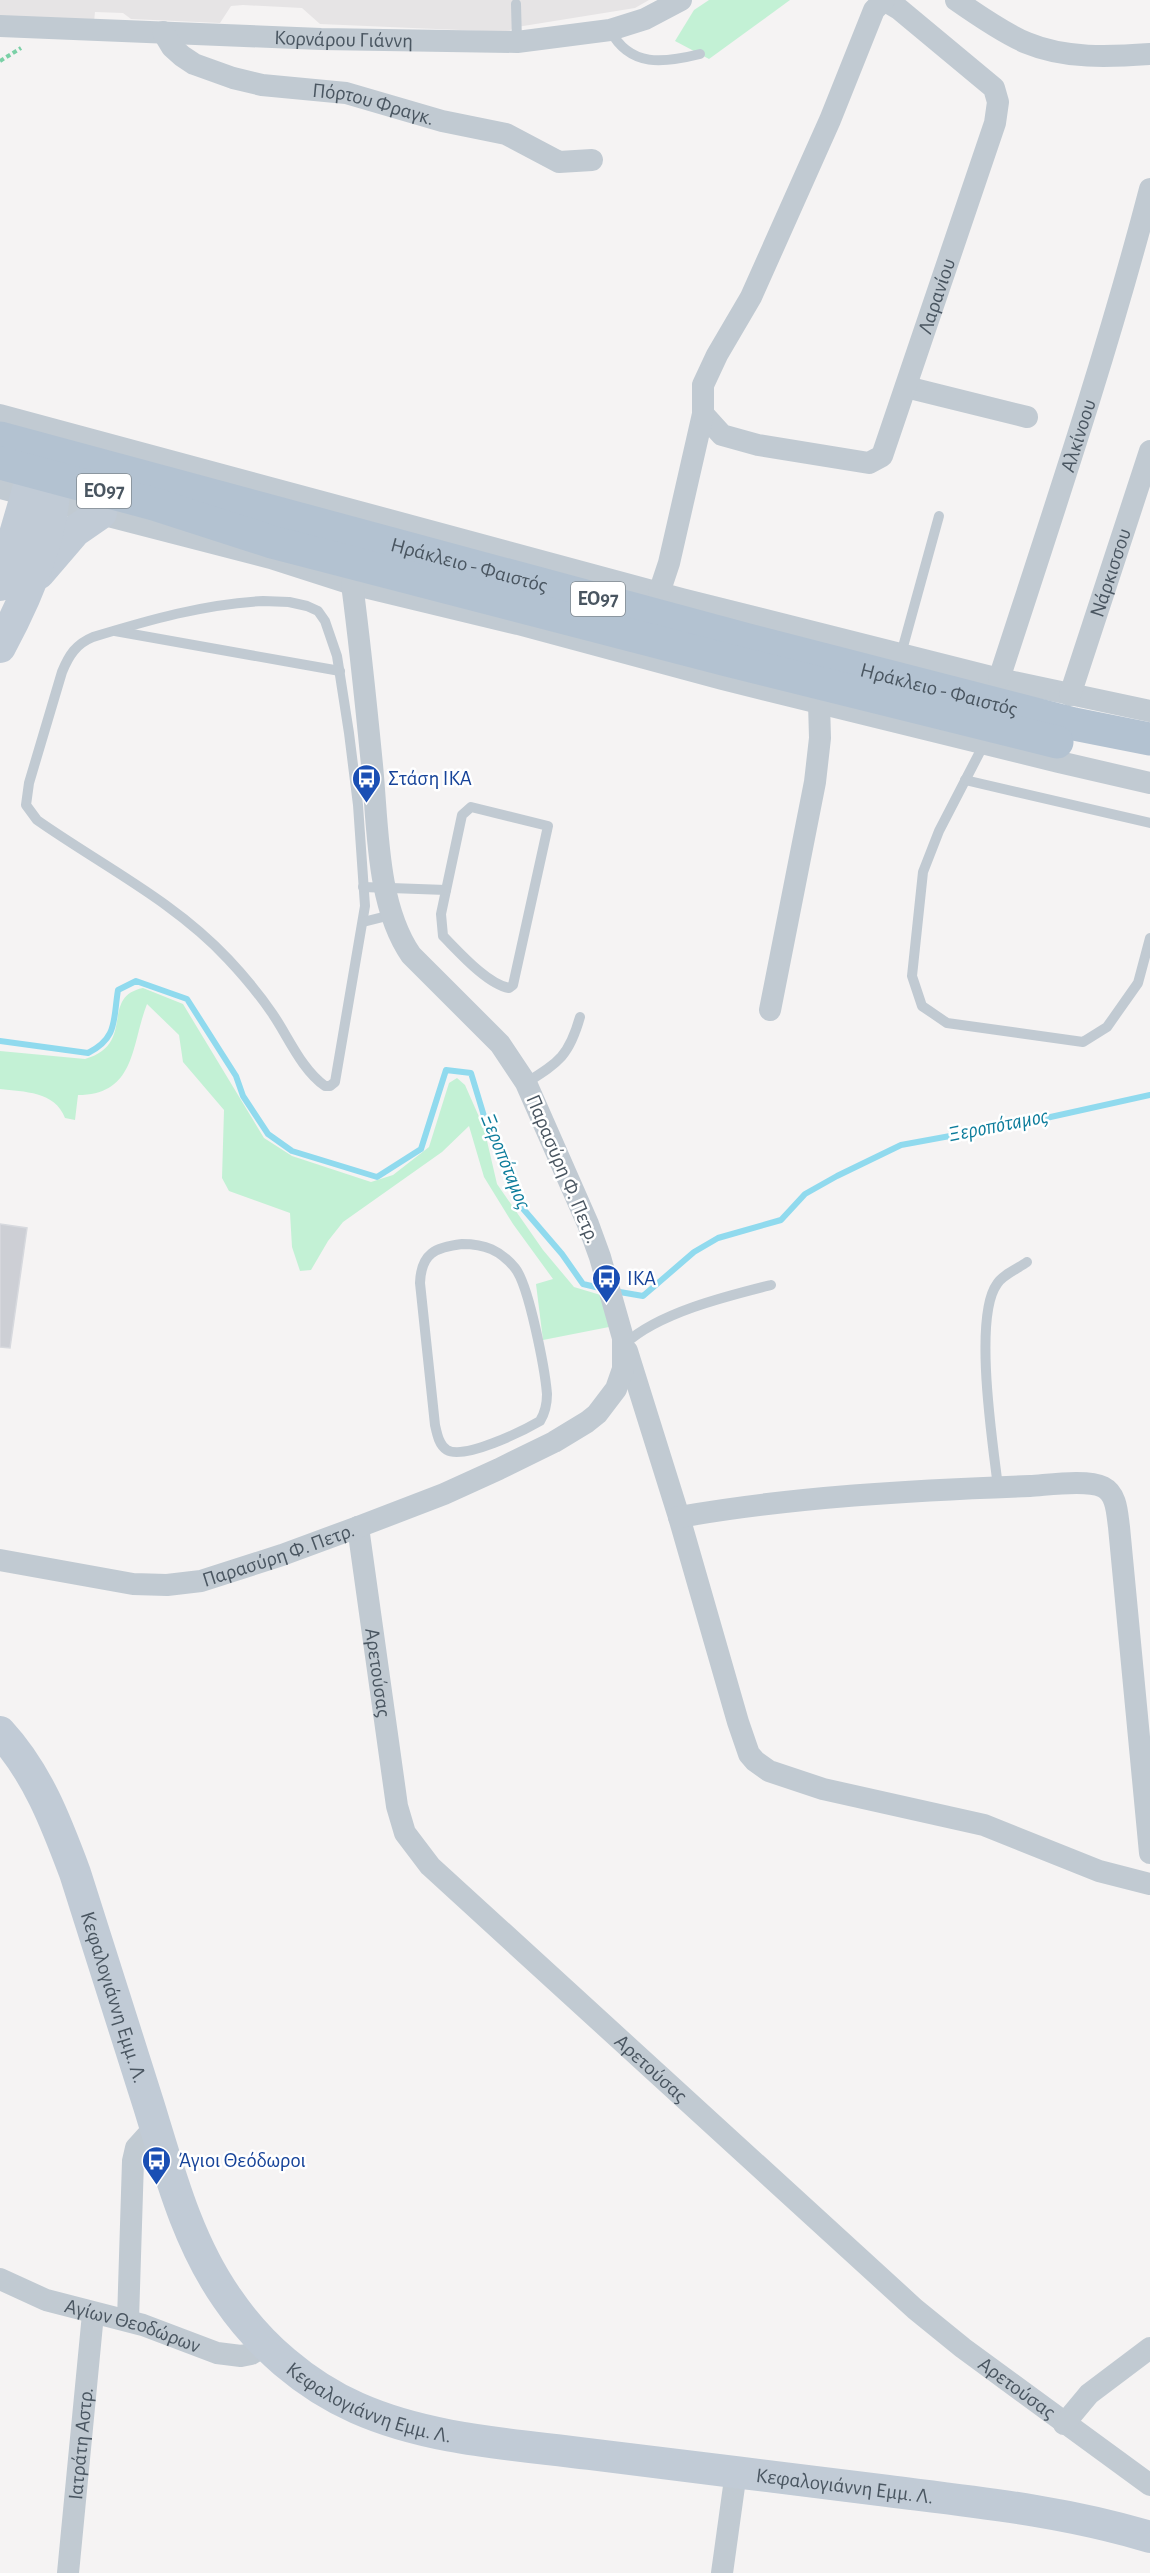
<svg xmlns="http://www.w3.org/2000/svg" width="1150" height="2573" font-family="'Alegreya Sans',sans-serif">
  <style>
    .education { fill: #e6e4e5 }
    .green { fill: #c3f1d5 }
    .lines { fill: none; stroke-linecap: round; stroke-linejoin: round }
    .stream { stroke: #90daee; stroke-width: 6 }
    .building { fill: #cdcfd5; stroke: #d7d9de; stroke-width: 1.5 }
    .path { stroke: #7ad0a6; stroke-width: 4; stroke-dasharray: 4.5 3; stroke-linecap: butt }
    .service { stroke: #c1cad2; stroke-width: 10 }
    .minor { stroke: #c1cad2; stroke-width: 22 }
    .secondary { stroke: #c1cbd6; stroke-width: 32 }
    .primary { stroke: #b3c2d1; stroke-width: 33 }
    .labels { text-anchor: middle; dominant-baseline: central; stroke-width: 5; stroke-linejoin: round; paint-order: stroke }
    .shield { fill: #fff; stroke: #808990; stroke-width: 1.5 }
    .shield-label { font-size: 20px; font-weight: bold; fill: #4a5661 }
    .street-label { font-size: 21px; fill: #4a5661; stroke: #fff }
    .transit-label { font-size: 21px; fill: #164399; stroke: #fff; text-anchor: start }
    .water-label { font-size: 22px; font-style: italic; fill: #0c7c9b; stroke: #fff }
  </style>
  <rect width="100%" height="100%" fill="#f5f3f3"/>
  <!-- education -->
  <polygon class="education" points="0,0 649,0 635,8 517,27 506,32 320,24 302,8 243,5 231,6 220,23 131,19 123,13 95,12 94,22 0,16"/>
  <!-- green -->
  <g class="green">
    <polygon points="709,0 790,0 709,59 675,41 694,10"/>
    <path d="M143 988 183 1004 264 1138 292 1156 371 1182 393 1175 429 1147 449 1083 457 1078 465 1085 484 1128 497 1184 543 1250 574 1287 604 1296 609 1327 543 1340 536 1284 553 1279 513 1224 484 1177 469 1126 442 1152 343 1222 328 1241 311 1270 300 1271 292 1247 290 1213 229 1191 222 1178 224 1110 183 1062 179 1035 147 1004C131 1045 136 1095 78 1095L75 1120 65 1118C55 1091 24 1092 0 1089V1051L85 1059C137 1044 99 997 143 988Z"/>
  </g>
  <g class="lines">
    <!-- stream -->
    <g class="stream">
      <path d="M0 1041 88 1053C118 1038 113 1020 118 990L136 981 187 999 236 1076 243 1096 268 1134 292 1151 377 1177 421 1149 446 1070 471 1073 487 1126 519 1204 562 1254 583 1284 604 1289"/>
      <polyline points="614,1291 643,1296 694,1252 718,1238 781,1220 805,1194 837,1176 901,1145 1037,1120 1150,1095"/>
    </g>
  </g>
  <!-- building -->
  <polygon class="building" points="0,1224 27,1228 10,1348 0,1347"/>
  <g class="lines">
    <!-- path -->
    <polyline class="path" points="0,61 21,48"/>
    <!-- service -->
    <g class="service">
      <polyline points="516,4 517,42"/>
      <path d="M610 30C630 68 664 63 700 54"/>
      <path d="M263 601 289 602 307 606 318 611 325 621 337 656 349 733 358 805 365 906 335 1082 330 1086H325C301 1069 288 1036 272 1013 259 994 244 976 228 959 174 901 101 865 37 820L26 805 29 783 62 672C69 655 76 644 93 637 149 620 204 604 263 601Z"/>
      <polyline points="115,631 340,671"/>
      <polyline points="901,654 939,516"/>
      <polyline points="984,744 939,831 923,872 912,976 922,1006 947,1023 1083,1042 1107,1027 1138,983 1150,938"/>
      <polyline points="965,780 1150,823"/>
      <path d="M471 807 548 826 513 985 509 988C487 984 459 952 443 936L441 914 462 815Z"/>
      <polyline points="363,887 446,890"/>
      <polyline points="363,922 391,915"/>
      <path d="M526 1083C559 1062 569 1056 580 1017"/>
      <path d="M462 1244C485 1244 500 1250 515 1268 529 1285 545 1370 547 1394 547 1403 545 1413 540 1421 523 1431 464 1460 447 1450 439 1445 437 1434 435 1425L420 1283C421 1253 436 1247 462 1244Z"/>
      <path d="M625 1344C658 1313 727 1296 771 1285"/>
      <path d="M998 1487C993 1445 973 1317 997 1284 1002 1275 1019 1268 1027 1262"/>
    </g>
    <!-- minor -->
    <g class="minor">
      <path d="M956 0C976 14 1005 34 1027 43 1065 59 1110 57 1150 54"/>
      <path id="s1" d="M0 26 321 39 517 42 610 30 645 19 681 0"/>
      <path id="s2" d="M163 32 172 47 182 56 194 64 233 78 262 85 346 93 442 121 506 134 559 162 592 160"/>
      <polyline points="906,387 1027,417"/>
      <path id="s3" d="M703 414 722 435 758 445 869 463 882 456 995 123 998 102 994 88 899 9 884 0"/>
      <polyline points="0,415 682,599 999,679 1150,711"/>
      <polyline points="0,488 271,558 352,584 518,624 722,679 1059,762 1150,783"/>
      <polyline points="659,593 669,563 703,414 703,385 717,355 751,297 830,120 874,10 884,0"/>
      <path id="s4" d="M999 679C1052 516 1107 354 1150 189"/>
      <path id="s5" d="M1070 695 1150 451"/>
      <polyline points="770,1010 815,782 820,738 819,703"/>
      <polyline points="627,1351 679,1517 738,1722 749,1754 755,1761 769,1771 823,1789 984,1825 1099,1871 1150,1884"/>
      <path d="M679 1517C792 1497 915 1490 1030 1486 1048 1485 1087 1479 1103 1487 1117 1494 1117 1513 1119 1527L1150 1853"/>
      <path id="s6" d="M358 1527 397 1806 405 1833 430 1866 915 2309 963 2348 1150 2485"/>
      <path id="s7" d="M0 1560 133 1584 167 1585 201 1581 282 1555 358 1527 444 1494 499 1469 554 1442 587 1422 597 1414 616 1389 623 1369V1338L600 1257 588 1224 526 1083 500 1044 411 955C376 904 378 825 372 765 366 704 360 644 352 584"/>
      <path id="s8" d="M0 2279 46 2300 143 2325 217 2353 241 2356 251 2354 266 2345"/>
      <polyline points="128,2320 133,2161 136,2148 155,2127"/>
      <polyline points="1064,2424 1089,2394 1150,2348"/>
      <path id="s9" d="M68 2573 93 2314"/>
      <polyline points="722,2573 736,2472"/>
    </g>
    <!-- secondary -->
    <g class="secondary">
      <polyline points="39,573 75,531 101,513"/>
      <path d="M0 585 33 473 48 451C71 502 25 601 0 647"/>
      <path id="s10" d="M0 1732C37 1772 56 1822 75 1873 99 1950 124 2028 149 2106 169 2171 187 2241 227 2298 259 2345 305 2385 357 2408 429 2440 512 2444 589 2454 689 2466 788 2479 888 2491 976 2502 1065 2511 1150 2537"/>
    </g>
    <!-- primary -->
    <g class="primary">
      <path id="s11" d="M0 438 748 640 1074 724 1150 739"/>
      <polyline points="0,463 154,504 272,542 727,660 1057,742"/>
    </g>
  </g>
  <!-- icons -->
  <defs>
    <symbol id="bus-pin" viewBox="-11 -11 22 30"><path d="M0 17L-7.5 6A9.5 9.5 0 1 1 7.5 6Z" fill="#1a4fb4" stroke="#fff"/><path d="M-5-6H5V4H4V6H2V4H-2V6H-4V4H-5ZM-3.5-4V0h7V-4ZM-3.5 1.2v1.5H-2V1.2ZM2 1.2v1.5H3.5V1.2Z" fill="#fff"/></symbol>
  </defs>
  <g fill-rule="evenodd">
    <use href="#bus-pin" x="350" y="762" width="33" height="45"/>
    <use href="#bus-pin" x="590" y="1262" width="33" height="45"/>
    <use href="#bus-pin" x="140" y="2144" width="33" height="45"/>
  </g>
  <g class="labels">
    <!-- shield labels -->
    <g class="shield">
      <rect x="77" y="474" width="54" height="34" rx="4.5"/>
      <rect x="571" y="582" width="54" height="34" rx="4.5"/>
    </g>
    <g class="shield-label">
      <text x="104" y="491">ΕΟ97</text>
      <text x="598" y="599">ΕΟ97</text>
    </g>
    <!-- street labels -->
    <g class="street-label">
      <text stroke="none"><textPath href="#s1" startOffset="344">Κορνάρου Γιάννη</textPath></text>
      <text stroke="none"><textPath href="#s2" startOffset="230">Πόρτου Φραγκ.</textPath></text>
      <text stroke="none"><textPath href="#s3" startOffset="362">Λαρανίου</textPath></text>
      <text stroke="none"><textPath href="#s4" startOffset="256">Αλκίνοου</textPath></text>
      <text stroke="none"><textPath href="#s11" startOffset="486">Ηράκλειο - Φαιστός</textPath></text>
      <text stroke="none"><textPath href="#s5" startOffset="129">Νάρκισσου</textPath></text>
      <text stroke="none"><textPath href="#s11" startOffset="972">Ηράκλειο - Φαιστός</textPath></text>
      <text transform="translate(563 1169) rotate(67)">Παρασύρη Φ. Πετρ.</text>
      <text stroke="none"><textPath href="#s7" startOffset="285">Παρασύρη Φ. Πετρ.</textPath></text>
      <text stroke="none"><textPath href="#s6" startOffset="147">Αρετούσας</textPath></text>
      <text stroke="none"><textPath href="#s10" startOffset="291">Κεφαλογιάννη Εμμ. Λ.</textPath></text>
      <text stroke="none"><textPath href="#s6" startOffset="651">Αρετούσας</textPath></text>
      <text stroke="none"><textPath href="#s8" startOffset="141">Αγίων Θεοδώρων</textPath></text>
      <text stroke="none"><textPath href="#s6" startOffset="1137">Αρετούσας</textPath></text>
      <text stroke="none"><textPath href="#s10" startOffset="795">Κεφαλογιάννη Εμμ. Λ.</textPath></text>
      <text stroke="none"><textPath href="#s9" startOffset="130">Ιατράτη Αστρ.</textPath></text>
      <text stroke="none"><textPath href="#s10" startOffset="1281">Κεφαλογιάννη Εμμ. Λ.</textPath></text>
    </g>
    <!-- transit labels -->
    <g class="transit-label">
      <text x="388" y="778">Στάση ΙΚΑ</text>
      <text x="627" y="1278">IKA</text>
      <text x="178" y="2160">Άγιοι Θεόδωροι</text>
    </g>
    <!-- water labels -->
    <g class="water-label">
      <text transform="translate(998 1125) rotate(-11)">Ξεροπόταμος</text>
      <text transform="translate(506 1161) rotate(68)">Ξεροπόταμος</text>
    </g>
  </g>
</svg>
